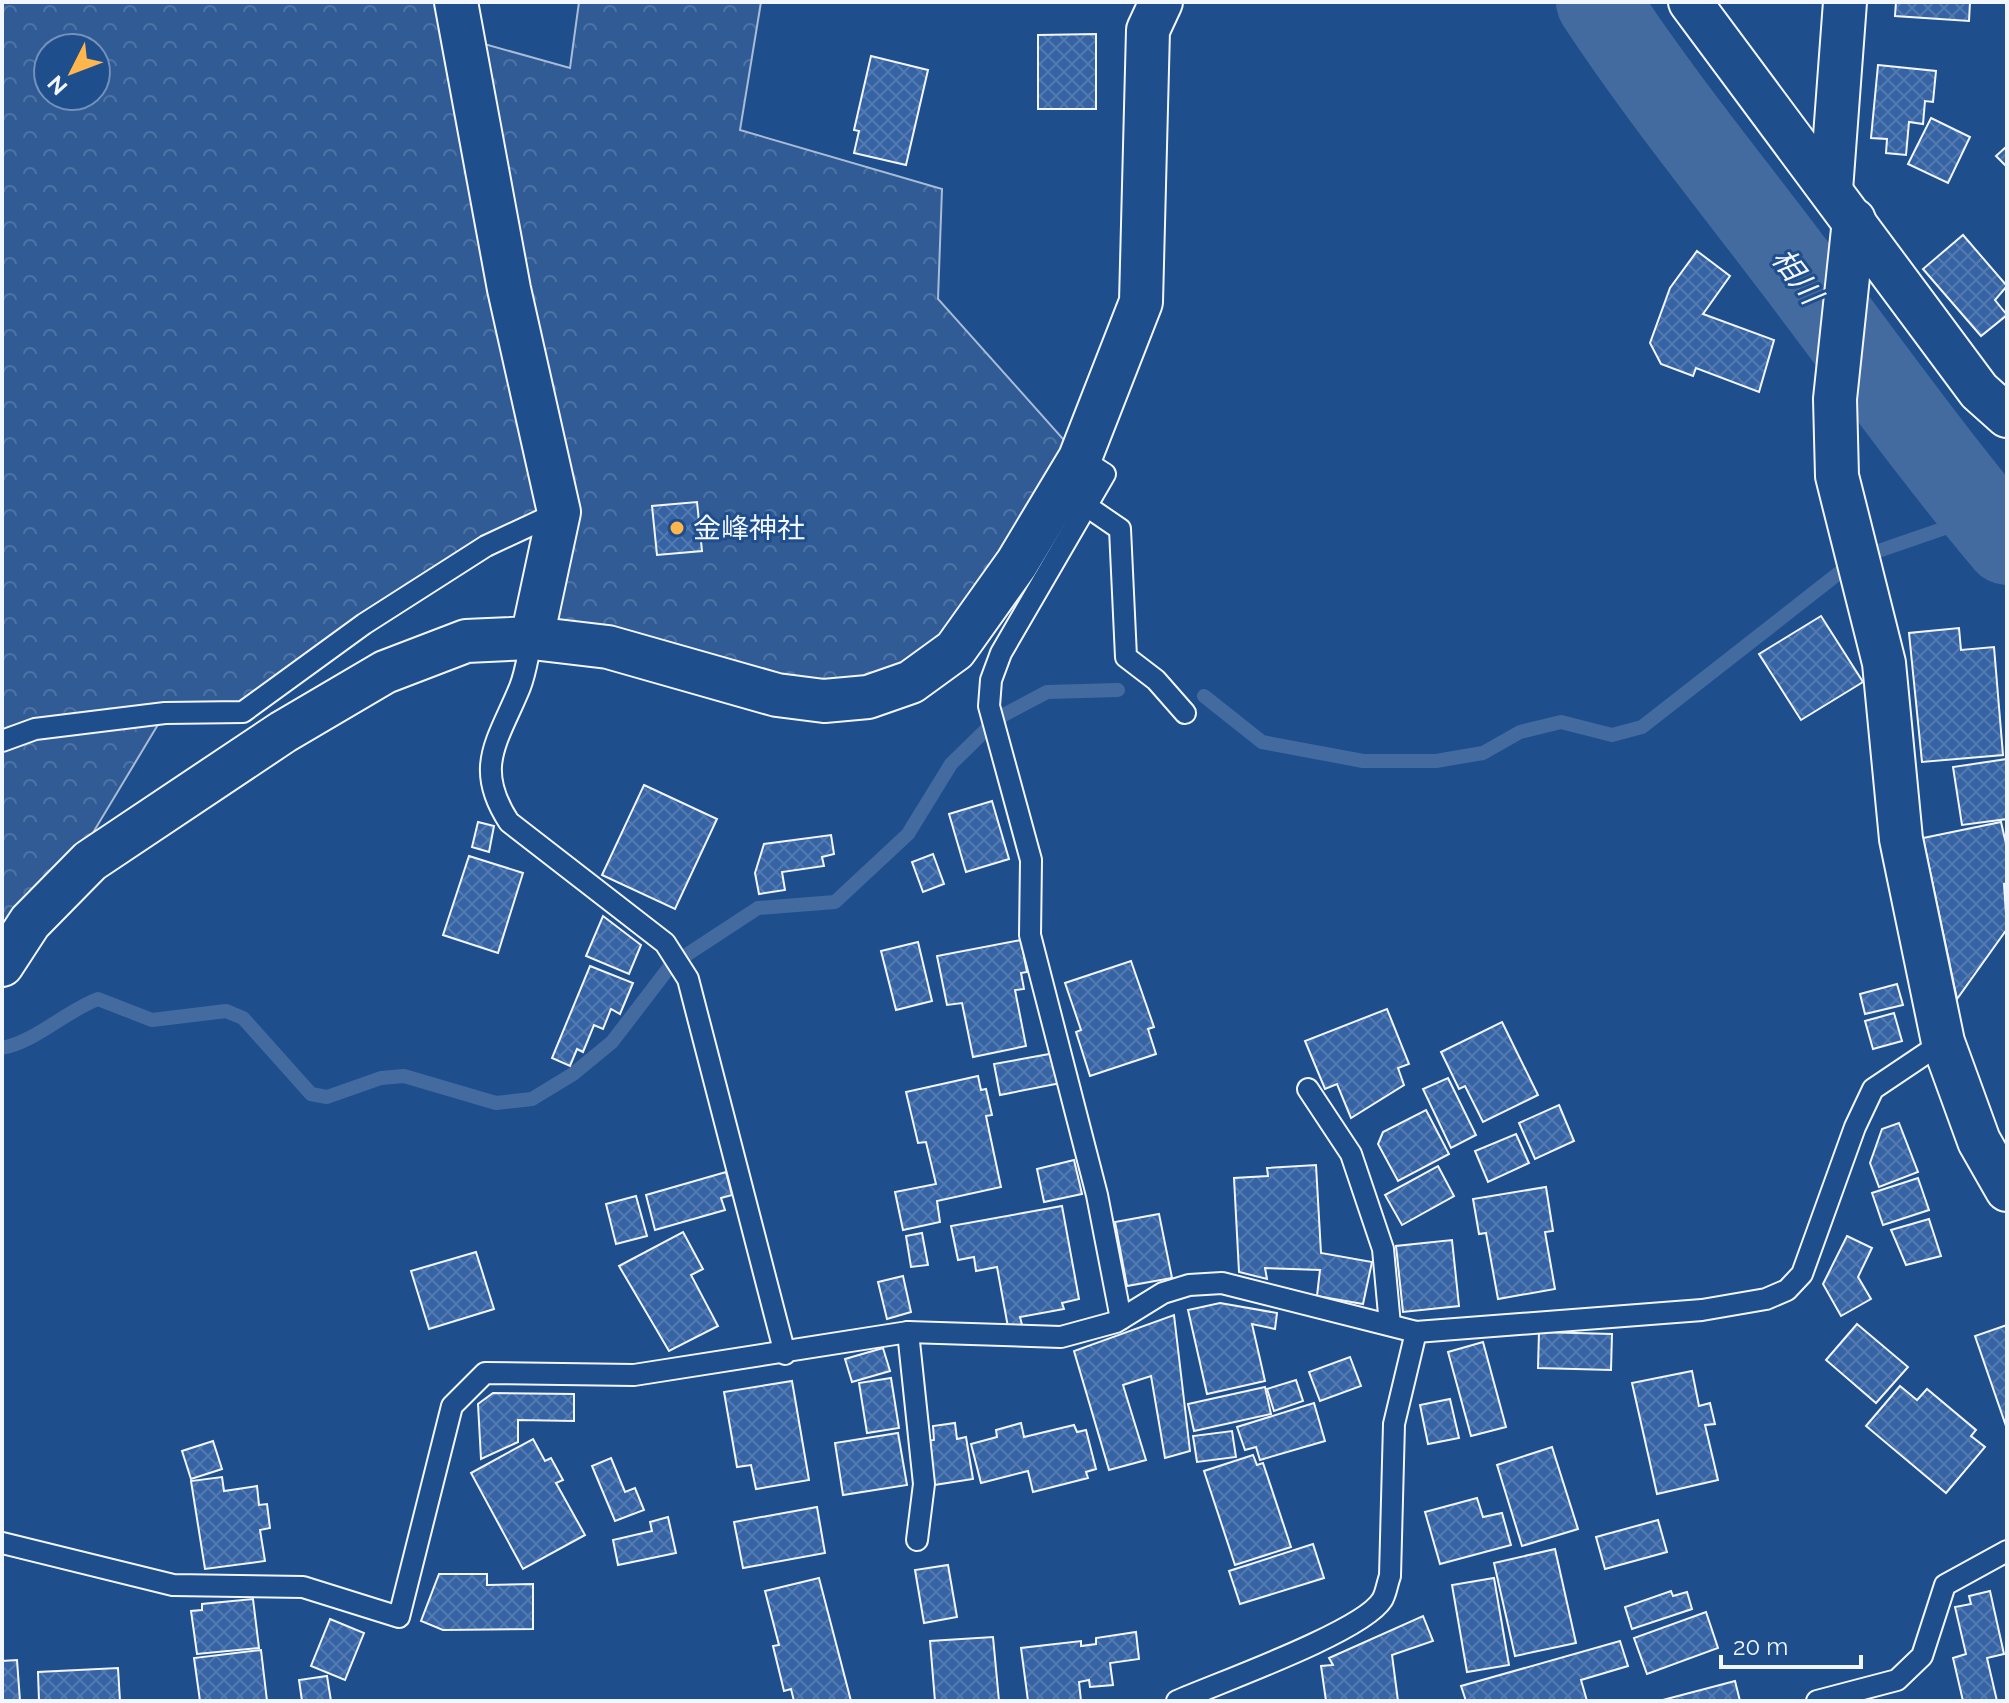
<svg xmlns="http://www.w3.org/2000/svg" width="2009" height="1703" font-family="Raleway,'Noto Sans JP',sans-serif">
  <style>
    .forest { fill: url(#forest-crowns); stroke: #a8bbd7; stroke-width: 2; fill-rule: evenodd }
    .lines { fill: none; stroke-linecap: round; stroke-linejoin: round }
    .stream { stroke: #446ba0; stroke-width: 14 }
    .river { stroke: #446ba0; stroke-width: 84 }
    .building { fill: url(#building-cross-hatch); stroke: #f2f6ff; stroke-width: 2 }
    .service-casing { stroke: #f2f6ff; stroke-width: 24 }
    .minor-casing { stroke: #f2f6ff; stroke-width: 46 }
    .service { stroke: #1f4e8c; stroke-width: 20 }
    .minor { stroke: #1f4e8c; stroke-width: 42 }
    .poi-dot { fill: #ffb74d; stroke: #1f4e8c; stroke-width: 3 }
    .labels { text-anchor: middle; dominant-baseline: central; stroke-width: 6; stroke-linejoin: round; paint-order: stroke }
    .poi-label { font-size: 28px; fill: #f2f6ff; stroke: #1f4e8c; text-anchor: start }
    .water-label { font-size: 30px; font-style: italic; fill: #f2f6ff; stroke: #1f4e8c }
  </style>
  <defs>
    <pattern id="forest-crowns" width="20" height="18" patternUnits="userSpaceOnUse" patternTransform="scale(2)"><rect width="20" height="18" fill="#305b95"/><path d="M2 6a3 3 0 1 1 6 0M12 15a3 3 0 1 1 6 0" fill="none" stroke="#4e73a5"/></pattern>
    <pattern id="building-cross-hatch" width="8" height="8" patternUnits="userSpaceOnUse" patternTransform="scale(2)"><rect width="8" height="8" fill="#3563a3"/><path d="M0 0l8 8M0 8l8-8" fill="none" stroke="#537ab1"/></pattern>
  </defs>
  <rect width="100%" height="100%" fill="#1f4e8c"/>
  <!-- forest -->
  <path class="forest" d="M2 2H456L463 38 570 68 579 2H761L740 130 942 189 938 299 1080 458 969 632 868 697 532 638 559 513 486 546 243 712 165 713 82 851 2 942ZM48 48H96V96H48Z"/>
  <g class="lines">
    <!-- stream -->
    <g class="stream">
      <polyline points="1204,696 1262,742 1363,761 1436,761 1483,753 1520,732 1561,722 1612,735 1642,727 1858,558 1983,515"/>
      <path d="M2 1048C37 1041 64 1012 98 999L152 1020 226 1011 243 1018 311 1094 327 1097 381 1078 404 1076 496 1103 532 1099 573 1074 612 1042 671 965 758 908 835 902 908 834 951 764 998 718 1047 692 1118 690"/>
    </g>
    <!-- river -->
    <path class="river" d="M1598 2C1657 92 1724 174 1789 260 1862 355 1930 452 2007 543"/>
  </g>
  <!-- building -->
  <g class="building">
    <polygon points="1896,2 1970,2 1969,21 1895,16"/>
    <polygon points="1096,34 1096,109 1038,109 1038,35"/>
    <polygon points="871,56 928,70 906,165 854,153 859,131 854,130"/>
    <polygon points="1878,65 1936,71 1933,102 1925,101 1923,124 1909,122 1906,155 1886,153 1887,139 1871,138"/>
    <polygon points="1931,118 1970,137 1948,183 1908,164"/>
    <polygon points="2007,146 2007,167 1996,156"/>
    <polygon points="1963,235 2007,286 1995,300 2007,315 1981,336 1923,269"/>
    <polygon points="1697,251 1730,276 1703,314 1774,340 1759,392 1696,368 1693,376 1661,364 1650,343 1670,288"/>
    <polygon points="697,502 702,551 657,555 652,506"/>
    <polygon points="1821,616 1863,682 1801,720 1759,654"/>
    <polygon points="1959,628 1961,650 1994,647 2003,755 1922,762 1909,633"/>
    <polygon points="2007,759 2007,819 1962,825 1953,767"/>
    <polygon points="644,785 717,819 675,909 602,875"/>
    <polygon points="992,801 1009,859 966,872 949,814"/>
    <polygon points="478,822 494,826 489,852 472,847"/>
    <polygon points="2001,822 2007,848 2007,883 2004,884 2007,929 1957,999 1923,838"/>
    <polygon points="831,835 834,854 822,857 824,866 782,872 785,890 759,894 755,873 764,844"/>
    <polygon points="933,854 944,884 923,892 912,862"/>
    <polygon points="469,856 523,873 498,953 443,935"/>
    <polygon points="603,916 641,945 629,974 586,956"/>
    <polygon points="1021,940 1027,972 1021,973 1024,989 1015,990 1026,1046 973,1057 962,1003 947,1005 937,956"/>
    <polygon points="918,942 932,1001 896,1010 881,951"/>
    <polygon points="1131,961 1154,1027 1148,1029 1156,1054 1090,1076 1076,1032 1081,1030 1065,983"/>
    <polygon points="590,966 633,983 620,1014 611,1009 603,1029 594,1025 583,1052 577,1049 570,1066 552,1058"/>
    <polygon points="1897,984 1903,1005 1865,1014 1860,994"/>
    <polygon points="1387,1009 1409,1064 1398,1068 1404,1085 1351,1118 1337,1084 1325,1089 1305,1041"/>
    <polygon points="1894,1013 1902,1041 1873,1049 1865,1021"/>
    <polygon points="1502,1022 1538,1095 1483,1122 1465,1086 1459,1089 1441,1052"/>
    <polygon points="1055,1053 1061,1083 1000,1095 994,1064"/>
    <polygon points="978,1076 981,1090 986,1089 992,1115 986,1116 1001,1187 937,1201 940,1222 903,1230 895,1192 936,1184 926,1142 918,1143 906,1092"/>
    <polygon points="1448,1078 1476,1135 1451,1148 1423,1089"/>
    <polygon points="1559,1105 1574,1141 1535,1159 1519,1123"/>
    <polygon points="1426,1110 1449,1154 1398,1181 1378,1144 1383,1132"/>
    <polygon points="1899,1123 1918,1172 1879,1187 1870,1163 1882,1129"/>
    <polygon points="1516,1134 1529,1163 1488,1182 1475,1151"/>
    <polygon points="1074,1160 1082,1194 1044,1202 1037,1169"/>
    <polygon points="1316,1165 1321,1253 1372,1262 1363,1304 1317,1296 1320,1270 1265,1268 1267,1279 1239,1272 1234,1178 1268,1176 1267,1168"/>
    <polygon points="1438,1166 1454,1196 1402,1225 1385,1195"/>
    <polygon points="726,1172 732,1195 721,1198 725,1210 655,1230 646,1195"/>
    <polygon points="1918,1178 1929,1210 1883,1225 1872,1193"/>
    <polygon points="1546,1187 1553,1231 1545,1232 1555,1289 1498,1299 1486,1233 1479,1234 1473,1199"/>
    <polygon points="636,1196 647,1236 616,1244 606,1204"/>
    <polygon points="1062,1206 1079,1299 1062,1303 1064,1309 1020,1317 1022,1325 1008,1327 997,1267 976,1271 974,1257 958,1260 951,1226"/>
    <polygon points="1159,1214 1172,1278 1127,1286 1115,1222"/>
    <polygon points="1929,1219 1941,1256 1906,1265 1891,1230"/>
    <polygon points="683,1232 703,1269 691,1275 718,1326 669,1351 619,1266"/>
    <polygon points="922,1233 928,1265 911,1267 906,1236"/>
    <polygon points="1847,1236 1872,1248 1858,1277 1871,1299 1841,1316 1823,1284"/>
    <polygon points="1452,1240 1459,1306 1403,1312 1396,1246"/>
    <polygon points="476,1252 494,1309 429,1329 411,1271"/>
    <polygon points="903,1276 911,1312 887,1319 878,1282"/>
    <polygon points="1220,1303 1277,1313 1275,1329 1252,1324 1265,1381 1207,1394 1188,1310"/>
    <polygon points="1174,1315 1190,1451 1165,1458 1151,1376 1123,1385 1146,1460 1109,1470 1074,1351"/>
    <polygon points="1857,1324 1908,1367 1876,1403 1826,1360"/>
    <polygon points="2007,1325 2007,1429 1975,1336"/>
    <polygon points="1539,1332 1612,1334 1611,1370 1538,1368"/>
    <polygon points="1483,1342 1506,1427 1471,1436 1448,1352"/>
    <polygon points="883,1348 890,1371 852,1382 845,1359"/>
    <polygon points="1350,1357 1361,1386 1320,1401 1309,1372"/>
    <polygon points="1692,1371 1699,1406 1710,1403 1715,1424 1705,1425 1718,1480 1657,1494 1632,1383"/>
    <polygon points="891,1378 899,1428 867,1433 859,1383"/>
    <polygon points="1296,1380 1303,1401 1274,1411 1267,1389"/>
    <polygon points="792,1381 809,1480 756,1489 751,1465 737,1467 724,1392"/>
    <polygon points="1900,1386 1917,1400 1927,1389 1976,1430 1971,1436 1985,1447 1946,1493 1866,1426"/>
    <polygon points="1265,1387 1271,1414 1194,1431 1188,1404"/>
    <polygon points="493,1393 574,1394 574,1421 518,1420 518,1442 481,1459 478,1404"/>
    <polygon points="1450,1399 1459,1438 1428,1444 1420,1405"/>
    <polygon points="1314,1403 1325,1441 1260,1460 1256,1447 1245,1450 1237,1427"/>
    <polygon points="955,1423 957,1439 966,1437 973,1479 934,1485 927,1441 934,1440 933,1426"/>
    <polygon points="1021,1423 1024,1437 1074,1425 1077,1432 1086,1430 1096,1469 1086,1472 1088,1478 1033,1492 1028,1471 981,1483 971,1444 997,1437 996,1430"/>
    <polygon points="1232,1431 1236,1457 1197,1462 1193,1436"/>
    <polygon points="898,1433 907,1485 843,1495 835,1443"/>
    <polygon points="533,1439 545,1461 551,1458 563,1480 556,1483 585,1535 523,1569 471,1473"/>
    <polygon points="213,1441 222,1469 191,1479 182,1451"/>
    <polygon points="1552,1447 1578,1529 1522,1546 1497,1465"/>
    <polygon points="1253,1455 1257,1465 1263,1463 1291,1547 1235,1565 1204,1471"/>
    <polygon points="611,1458 625,1492 635,1488 644,1510 615,1521 592,1466"/>
    <polygon points="222,1477 224,1491 257,1486 259,1505 267,1504 270,1528 260,1530 265,1561 205,1569 191,1481"/>
    <polygon points="1477,1498 1483,1517 1502,1513 1511,1545 1440,1564 1425,1512"/>
    <polygon points="817,1507 825,1553 743,1568 734,1522"/>
    <polygon points="668,1517 676,1553 618,1565 613,1540 652,1531 650,1522"/>
    <polygon points="1658,1520 1667,1552 1605,1569 1596,1537"/>
    <polygon points="1313,1544 1324,1578 1240,1604 1229,1571"/>
    <polygon points="1555,1549 1576,1643 1515,1656 1494,1563"/>
    <polygon points="948,1565 957,1617 924,1623 915,1570"/>
    <polygon points="439,1574 487,1574 487,1585 533,1584 533,1629 443,1630 421,1621"/>
    <polygon points="819,1578 851,1701 794,1701 791,1689 784,1691 773,1646 779,1645 765,1591"/>
    <polygon points="1494,1578 1509,1665 1467,1672 1452,1585"/>
    <polygon points="1671,1591 1673,1596 1687,1592 1692,1609 1632,1629 1625,1607"/>
    <polygon points="1990,1591 2004,1654 1987,1658 1997,1701 1963,1701 1953,1658 1966,1654 1955,1607 1971,1604 1969,1596"/>
    <polygon points="253,1599 259,1648 197,1654 191,1611 202,1610 202,1604"/>
    <polygon points="1706,1612 1718,1648 1647,1674 1634,1638"/>
    <polygon points="1423,1616 1433,1641 1392,1655 1398,1701 1326,1701 1321,1666 1333,1665 1329,1658"/>
    <polygon points="330,1619 364,1633 345,1680 311,1666"/>
    <polygon points="1136,1632 1139,1659 1110,1663 1113,1685 1090,1687 1089,1680 1079,1682 1081,1701 1028,1701 1021,1648 1081,1641 1081,1646 1096,1644 1096,1638"/>
    <polygon points="993,1637 999,1701 935,1701 930,1641"/>
    <polygon points="1620,1641 1628,1666 1581,1680 1587,1701 1466,1701 1461,1686"/>
    <polygon points="261,1650 267,1701 200,1701 194,1658"/>
    <polygon points="17,1660 20,1701 2,1701 2,1661"/>
    <polygon points="118,1668 120,1701 39,1701 38,1672"/>
    <polygon points="327,1676 331,1701 302,1701 299,1680"/>
    <polygon points="1735,1681 1740,1701 1659,1701"/>
  </g>
  <g class="lines">
    <defs>
      <g id="service">
        <polyline points="1080,458 1105,474 1001,653 991,680 989,706 1031,860 1030,935 1097,1195 1121,1319"/>
        <polyline points="1085,505 1120,529 1126,657 1156,680 1185,713"/>
        <path d="M532 638C528 654 526 672 520 687 498 741 473 767 509 822L665 943 688 979 785 1354"/>
        <polyline points="2,741 35,729 165,713 243,712 364,624 486,546 559,512"/>
        <polyline points="1308,1089 1351,1154 1383,1249 1390,1325"/>
        <polyline points="908,1332 924,1484 917,1540"/>
        <polyline points="2,1543 173,1585 303,1587 399,1617 452,1406 485,1373 634,1375 908,1332 1061,1337 1116,1322 1163,1293 1189,1285 1222,1283 1416,1332 1702,1310 1766,1299 1787,1290 1802,1274 1855,1127 1873,1089 1943,1042"/>
        <path d="M1177 1701C1218 1683 1362 1632 1382 1600 1386 1594 1387 1584 1390 1576L1394 1424 1416 1332"/>
        <polyline points="1817,1701 1897,1680 1922,1656 1945,1585 2007,1551"/>
      </g>
      <g id="minor">
        <polyline points="1690,2 1979,391 2007,416"/>
        <polyline points="1831,190 1845,2"/>
        <polyline points="1854,220 1835,399 1837,476 1884,663 1901,839 1943,1042 1979,1141 2007,1190"/>
        <polyline points="532,638 608,647 777,695 824,701 868,697 911,682 955,650 1017,563 1080,458 1141,302 1148,30 1161,2"/>
        <polyline points="2,965 30,922 90,861 283,732 385,672 466,641 532,638 559,512 509,289 456,2"/>
      </g>
    </defs>
    <!-- service casing -->
    <use href="#service" class="service-casing"/>
    <!-- minor casing -->
    <use href="#minor" class="minor-casing"/>
    <!-- service -->
    <use href="#service" class="service"/>
    <!-- minor -->
    <use href="#minor" class="minor"/>
  </g>
  <!-- markers -->
  <circle class="poi-dot" cx="677" cy="528" r="8"/>
  <g class="labels">
    <!-- poi labels -->
    <g class="poi-label">
      <text x="693" y="528">金峰神社</text>
    </g>
    <!-- water labels -->
    <g class="water-label">
      <text transform="translate(1797 276) rotate(53)">相川</text>
    </g>
  </g>
  <!-- border -->
  <rect width="2009" height="1703" fill="none" stroke="#f2f6ff" stroke-width="8"/>
  <!-- north arrow -->
  <g transform="translate(72 72) rotate(228)"><circle r="38" fill="#1f4e8c" stroke="#7391ba" stroke-width="2"/>
  <path d="M0-6L14 30L0 20L-14 30Z" fill="#ffb74d"/>
  <text y="-12" font-size="22" font-weight="bold" text-anchor="middle" fill="#f2f6ff">N</text>
  </g>
  <!-- scale -->
  <path d="M1721 1655v12h140v-12" fill="none" stroke="#f2f6ff" stroke-width="4"/>
  <text x="1733" y="1655" font-size="24" fill="#f2f6ff" stroke="#1f4e8c" stroke-width="6" paint-order="stroke">20 m</text>
</svg>
